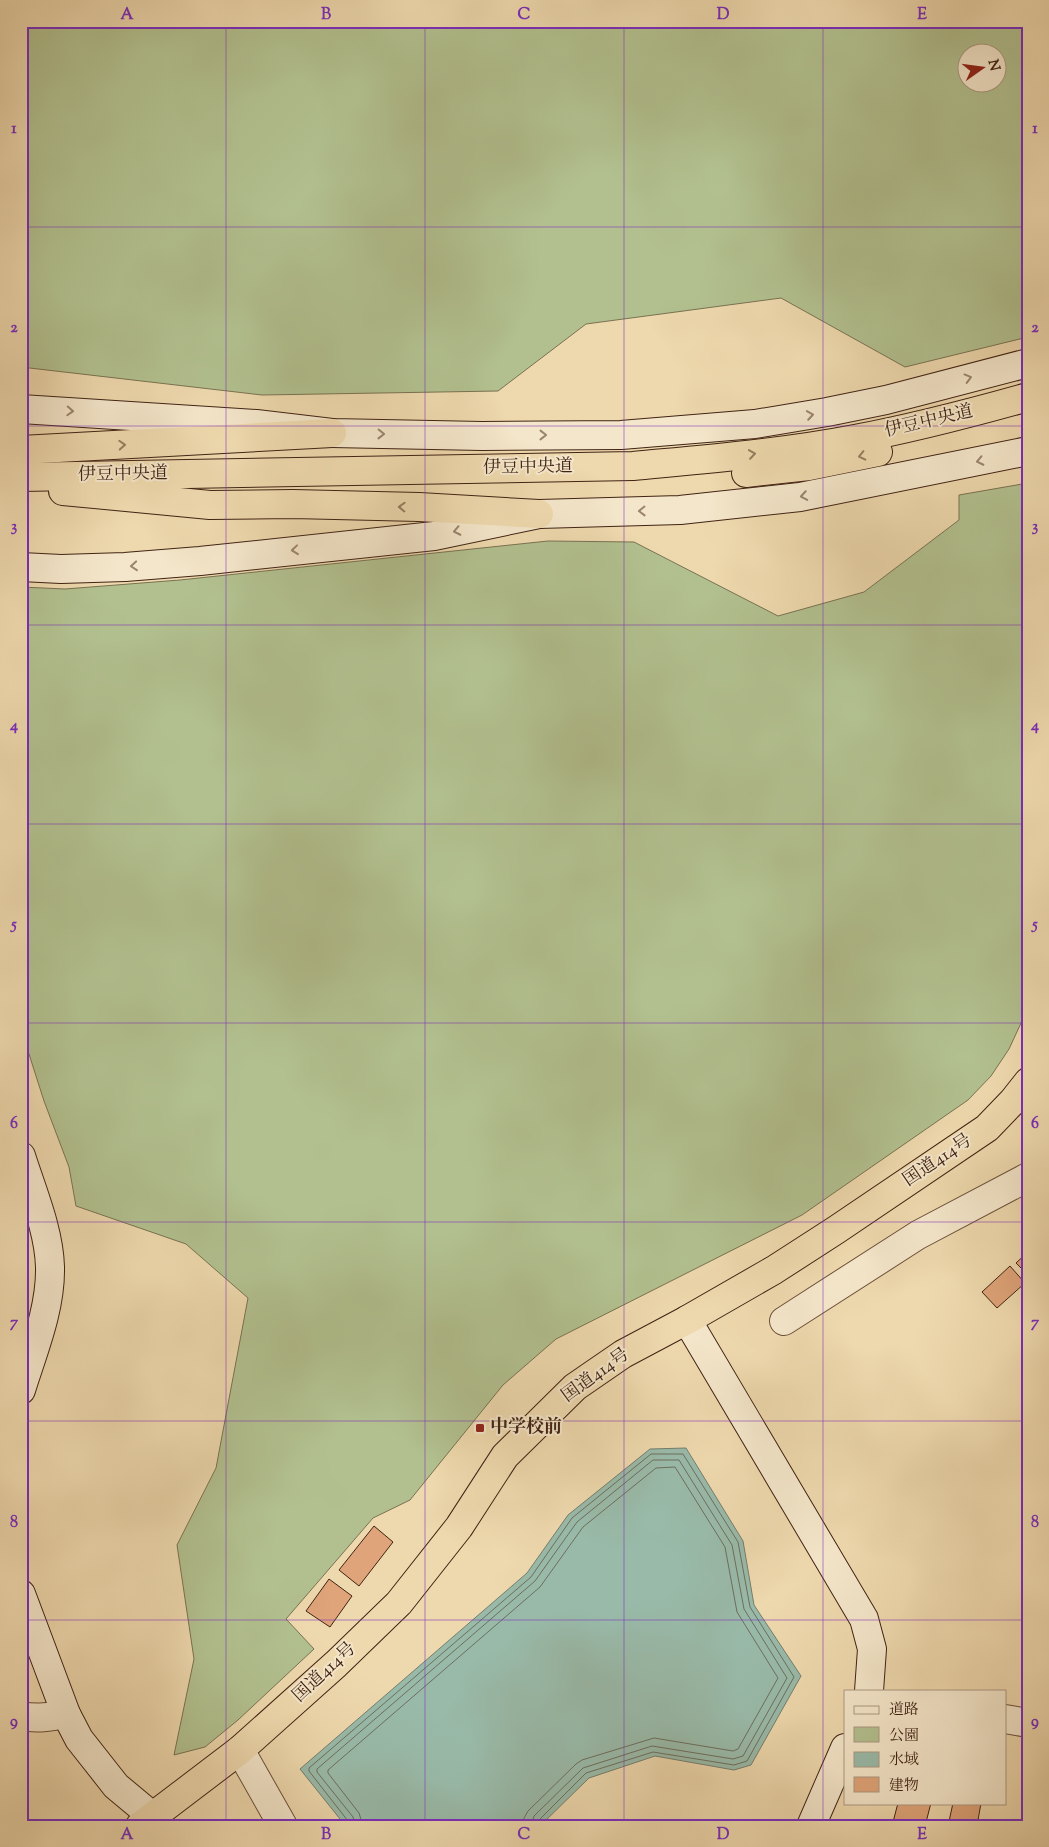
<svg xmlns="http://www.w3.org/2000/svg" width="1049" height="1847" font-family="'Sorts Mill Goudy','Noto Serif JP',serif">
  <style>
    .green { fill: #b2c08f; stroke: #797252; fill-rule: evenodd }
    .water { fill: #99baa9; stroke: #757e6d }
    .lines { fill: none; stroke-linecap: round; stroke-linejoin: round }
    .shore { stroke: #6c6e5e; stroke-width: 1 }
    .building { fill: #dfa479; stroke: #402314 }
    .street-casing { stroke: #6c503a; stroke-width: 30 }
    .secondary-casing { stroke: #402314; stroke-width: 30 }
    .highway-casing { stroke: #402314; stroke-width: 30 }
    .street { stroke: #f4e6ca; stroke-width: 28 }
    .secondary { stroke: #f4e6ca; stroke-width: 28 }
    .highway { stroke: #eed8ad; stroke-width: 28 }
    .oneway { stroke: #9a846f }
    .oneway2 { stroke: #977e60 }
    .grid { fill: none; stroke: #7b2cbf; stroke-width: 1; stroke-opacity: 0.55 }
    .poi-dot { fill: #8f2418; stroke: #f4e6ca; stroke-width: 2 }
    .labels { text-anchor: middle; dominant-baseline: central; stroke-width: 4; stroke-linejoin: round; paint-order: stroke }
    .street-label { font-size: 18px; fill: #402314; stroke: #f4e6ca }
    .poi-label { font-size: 18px; font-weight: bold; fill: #402314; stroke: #f4e6ca; text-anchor: start }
    .neatline { fill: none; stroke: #7b2cbf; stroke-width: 2 }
    .grid-label { font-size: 16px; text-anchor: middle; font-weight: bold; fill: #7b2cbf }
  </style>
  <rect width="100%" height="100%" fill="#eed8ad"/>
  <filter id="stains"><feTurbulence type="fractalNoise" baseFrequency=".004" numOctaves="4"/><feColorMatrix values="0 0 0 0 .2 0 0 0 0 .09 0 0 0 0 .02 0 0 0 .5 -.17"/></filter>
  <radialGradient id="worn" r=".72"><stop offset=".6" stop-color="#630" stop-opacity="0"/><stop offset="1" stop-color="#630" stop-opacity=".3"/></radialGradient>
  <!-- green -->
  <g class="green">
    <path d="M21 21H1028V337L905 367 781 298 586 324 498 391 262 395 21 367ZM966 52H996V82H966Z"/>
    <polygon points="1028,483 1028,1008 1009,1049 991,1076 968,1100 802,1215 556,1339 503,1385 410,1500 373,1518 286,1619 314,1649 238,1720 205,1747 174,1755 194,1659 177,1545 216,1468 248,1298 186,1244 76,1206 69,1167 44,1101 21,1029 21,587 65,589 180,580 548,541 634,542 778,616 864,592 959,520 959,495"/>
  </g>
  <!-- water -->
  <polygon class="water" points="686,1448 743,1541 754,1605 801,1676 751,1765 734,1770 655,1756 589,1778 540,1826 346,1826 344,1824 300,1769 527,1573 568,1515 650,1449"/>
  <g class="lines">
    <!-- shore -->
    <g class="shore">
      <polyline points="349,1826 348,1821 309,1771 309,1768 531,1577 572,1518 651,1454 683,1454 738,1542 750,1607 794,1677 747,1761 734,1765 653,1752 586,1773 539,1820 537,1826"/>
      <polyline points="355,1826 353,1817 317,1772 317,1769 535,1581 577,1522 653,1460 679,1460 732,1545 744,1609 787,1678 743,1756 733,1759 652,1746 583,1768 534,1816 531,1826"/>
      <polyline points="363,1826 359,1813 328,1773 328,1770 540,1587 583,1527 656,1468 675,1467 725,1547 737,1612 778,1678 738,1749 733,1751 654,1738 582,1760 576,1764 528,1811 524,1818 523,1826"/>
    </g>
  </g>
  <!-- building -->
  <g class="building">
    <polygon points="1028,1252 1028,1265 1023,1270 1016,1263"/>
    <polygon points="1010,1266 1025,1283 997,1308 982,1292"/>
    <polygon points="374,1526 393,1542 359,1586 339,1570"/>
    <polygon points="329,1579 352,1596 330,1627 306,1611"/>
    <polygon points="898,1803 931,1803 925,1826 908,1826 893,1822"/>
    <polygon points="953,1803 981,1803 977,1826 948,1826"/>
  </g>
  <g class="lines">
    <defs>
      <g id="street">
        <polyline points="784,1321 918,1235 1028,1177"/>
        <path d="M21 1716C37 1719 50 1717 66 1714"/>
        <polyline points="1005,1719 1028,1723"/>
        <polyline points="240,1750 283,1826"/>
      </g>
      <g id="secondary">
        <polyline points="21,409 256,424 332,433 482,436 621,435 755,424 827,412 886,400 1028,363"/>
        <polyline points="21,567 61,569 125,567 200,561 434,536 539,514 680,510 800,497 1028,451"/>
        <path d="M21 1156C32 1191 49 1230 50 1267 51 1309 33 1351 21 1390"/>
        <polyline points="687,1320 864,1619 872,1649 869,1691"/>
        <polyline points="21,1594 66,1714 79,1739 116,1786 152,1816"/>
        <polyline points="811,1826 845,1748"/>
      </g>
      <g id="highway">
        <polyline points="21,450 332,433"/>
        <polyline points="746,473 809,466 878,452"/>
        <path d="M21 477 633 466C707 459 782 453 855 439 914 428 971 413 1028 397"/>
        <polyline points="63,491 210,505 293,504 419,507 539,514"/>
        <polyline points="140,1826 240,1750 336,1664 399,1603 459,1527 505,1456 575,1387 623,1354 687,1320 774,1270 836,1230 987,1128 1013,1101 1028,1082"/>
      </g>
    </defs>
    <!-- street casing -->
    <use href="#street" class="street-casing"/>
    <!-- secondary casing -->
    <use href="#secondary" class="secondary-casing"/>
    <!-- highway casing -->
    <use href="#highway" class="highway-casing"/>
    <!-- street -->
    <use href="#street" class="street"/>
    <!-- secondary -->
    <use href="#secondary" class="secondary"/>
    <!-- highway -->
    <use href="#highway" class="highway"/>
  </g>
  <!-- one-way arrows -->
  <defs><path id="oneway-chevron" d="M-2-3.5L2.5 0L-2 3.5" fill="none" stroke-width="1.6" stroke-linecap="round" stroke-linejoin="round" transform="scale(1.25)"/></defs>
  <g class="oneway">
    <use href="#oneway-chevron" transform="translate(968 378) rotate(-15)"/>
    <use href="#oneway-chevron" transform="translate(70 411) rotate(3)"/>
    <use href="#oneway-chevron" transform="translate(810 415) rotate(-9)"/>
    <use href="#oneway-chevron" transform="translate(381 434) rotate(1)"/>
    <use href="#oneway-chevron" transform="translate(543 435)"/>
    <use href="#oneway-chevron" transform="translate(980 461) rotate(168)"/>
    <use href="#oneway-chevron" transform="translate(804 496) rotate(170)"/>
    <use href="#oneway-chevron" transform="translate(642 511) rotate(179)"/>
    <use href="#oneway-chevron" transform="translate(457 531) rotate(168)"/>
    <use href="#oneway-chevron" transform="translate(295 550) rotate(174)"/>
    <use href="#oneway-chevron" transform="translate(134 566) rotate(175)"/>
  </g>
  <g class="oneway2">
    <use href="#oneway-chevron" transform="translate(122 445) rotate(-3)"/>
    <use href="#oneway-chevron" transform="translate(752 454) rotate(-8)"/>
    <use href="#oneway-chevron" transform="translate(862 456) rotate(167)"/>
    <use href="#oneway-chevron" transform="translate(402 507) rotate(-178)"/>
  </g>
  <!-- grid -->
  <path class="grid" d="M226 21V1826M425 21V1826M624 21V1826M823 21V1826M21 227H1028M21 426H1028M21 625H1028M21 824H1028M21 1023H1028M21 1222H1028M21 1421H1028M21 1620H1028"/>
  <!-- markers -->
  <rect class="poi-dot" x="475" y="1423" width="10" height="10" rx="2.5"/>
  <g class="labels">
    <!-- street labels -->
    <g class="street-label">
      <text transform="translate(929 422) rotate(-13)">伊豆中央道</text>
      <text transform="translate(528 468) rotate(-1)">伊豆中央道</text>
      <text transform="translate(123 475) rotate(-1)">伊豆中央道</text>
      <text transform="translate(938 1161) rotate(-34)">国道414号</text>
      <text transform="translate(596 1376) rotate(-36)">国道414号</text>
      <text transform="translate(325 1673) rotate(-43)">国道414号</text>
    </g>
    <!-- poi labels -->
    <g class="poi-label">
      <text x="490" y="1428">中学校前</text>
    </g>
  </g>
  <!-- margin -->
  <rect width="1049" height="1847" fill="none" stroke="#eed8ad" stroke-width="55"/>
  <!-- legend -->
  <rect x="844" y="1690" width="162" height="115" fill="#f4e6ca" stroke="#ac9881"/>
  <rect x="854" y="1706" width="25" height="8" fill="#f4e6ca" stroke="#ac9881"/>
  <text x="889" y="1714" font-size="15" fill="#402314">道路</text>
  <rect x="854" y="1727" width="25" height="15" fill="#b2c08f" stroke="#ac9881"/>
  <text x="889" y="1740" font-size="15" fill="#402314">公園</text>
  <rect x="854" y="1752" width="25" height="15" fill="#99baa9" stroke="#ac9881"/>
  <text x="889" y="1764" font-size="15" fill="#402314">水域</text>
  <rect x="854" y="1777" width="25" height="15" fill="#dfa479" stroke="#ac9881"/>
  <text x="889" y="1790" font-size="15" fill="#402314">建物</text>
  <!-- north arrow -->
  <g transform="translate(982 68) rotate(76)"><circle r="24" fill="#f4e6ca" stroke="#ac9881"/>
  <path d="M0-4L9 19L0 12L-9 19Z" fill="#8f2418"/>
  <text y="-8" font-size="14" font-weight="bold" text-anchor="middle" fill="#402314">N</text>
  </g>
  <rect x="28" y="28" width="994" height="1792" class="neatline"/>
  <g class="grid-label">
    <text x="127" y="19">A</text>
    <text x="326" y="19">B</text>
    <text x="524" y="19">C</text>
    <text x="723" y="19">D</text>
    <text x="922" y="19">E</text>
    <text x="14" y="133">1</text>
    <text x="1035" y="133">1</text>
    <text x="14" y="332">2</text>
    <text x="1035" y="332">2</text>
    <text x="14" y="531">3</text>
    <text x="1035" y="531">3</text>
    <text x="14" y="730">4</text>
    <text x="1035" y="730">4</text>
    <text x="14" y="929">5</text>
    <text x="1035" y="929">5</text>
    <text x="14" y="1128">6</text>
    <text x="1035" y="1128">6</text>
    <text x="14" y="1327">7</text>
    <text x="1035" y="1327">7</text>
    <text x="14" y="1527">8</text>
    <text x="1035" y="1527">8</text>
    <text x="14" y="1726">9</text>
    <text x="1035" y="1726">9</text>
    <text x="127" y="1839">A</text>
    <text x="326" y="1839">B</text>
    <text x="524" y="1839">C</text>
    <text x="723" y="1839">D</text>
    <text x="922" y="1839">E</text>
  </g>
  <rect width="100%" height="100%" filter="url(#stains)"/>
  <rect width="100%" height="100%" fill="url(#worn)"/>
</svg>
